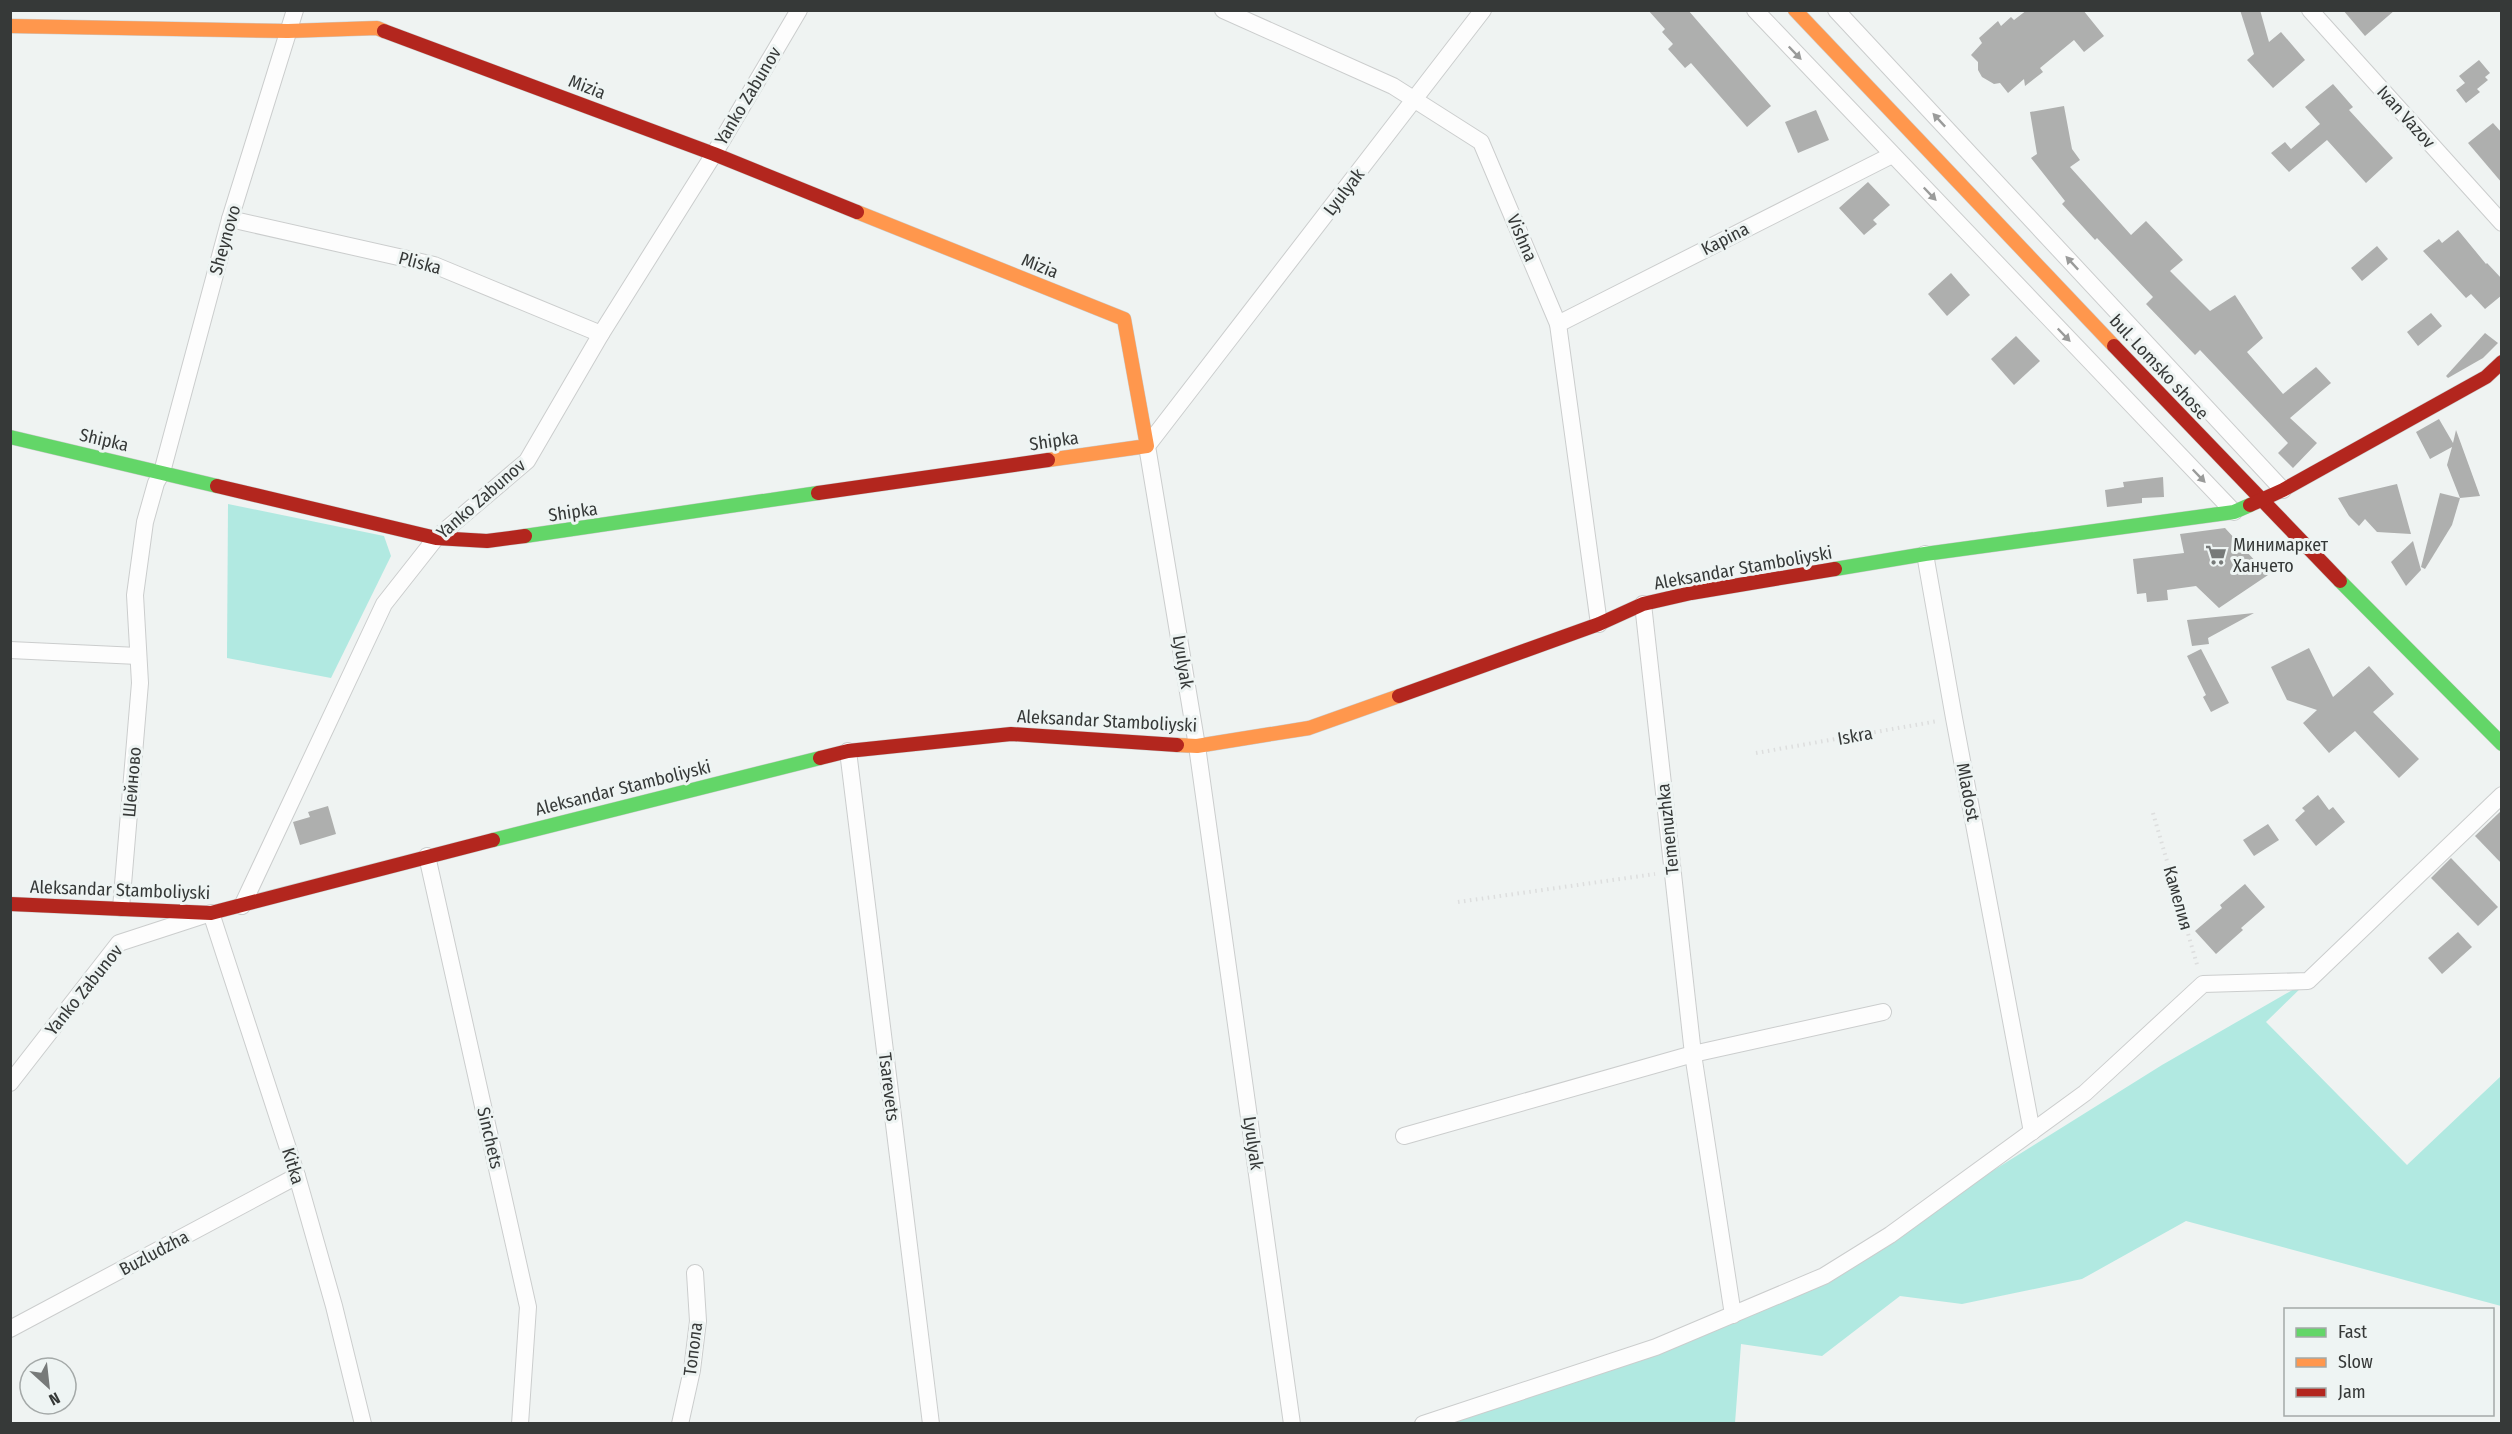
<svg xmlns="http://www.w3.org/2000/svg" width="2512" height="1434" font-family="'Fira Sans Condensed',sans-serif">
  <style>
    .green { fill: #b1e9e1 }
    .building { fill: #aeafae }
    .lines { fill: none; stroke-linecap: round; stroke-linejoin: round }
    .street-casing { stroke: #cbcdcd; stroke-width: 18 }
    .fast-casing { stroke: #cbcdcd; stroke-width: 15 }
    .slow-casing { stroke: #cbcdcd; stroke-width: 15 }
    .jam-casing { stroke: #cbcdcd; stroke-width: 15 }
    .path { stroke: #dddede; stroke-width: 4; stroke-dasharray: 1.5 4.5; stroke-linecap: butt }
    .street { stroke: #fdfdfd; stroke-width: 16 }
    .fast { stroke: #63d668; stroke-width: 14 }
    .slow { stroke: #ff974d; stroke-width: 14 }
    .jam { stroke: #b3261e; stroke-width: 14 }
    .oneway { fill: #9a9b9a }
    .labels { text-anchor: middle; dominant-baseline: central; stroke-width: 6; stroke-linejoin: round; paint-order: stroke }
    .street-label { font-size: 18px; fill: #363938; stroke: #eef4f3 }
    .poi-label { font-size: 18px; fill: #363938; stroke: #eef4f3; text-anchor: start }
  </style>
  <rect width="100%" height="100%" fill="#eff3f2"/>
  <!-- green -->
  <g class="green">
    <polygon points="228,504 384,536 391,556 331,678 227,658"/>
    <polygon points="2308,981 2266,1022 2407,1165 2501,1076 2501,1306 2186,1221 2082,1279 1962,1304 1900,1296 1822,1356 1741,1344 1735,1423 1423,1424 1656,1347 1824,1276 2162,1065"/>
  </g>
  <!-- building -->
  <g class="building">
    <polygon points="1648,10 1688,10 1771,106 1747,127 1691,63 1685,68 1668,49 1673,44 1662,32 1665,29"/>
    <polygon points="2027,10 2083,10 2104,36 2084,52 2074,40 2040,68 2043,72 2025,86 2024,79 2008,93 2000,83 1994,84 1982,77 1978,70 1978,62 1971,55 1982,43 1979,38 1998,21 2001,26 2011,17 2014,20"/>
    <polygon points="2240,10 2260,10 2269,42 2281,32 2305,60 2273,88 2247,60 2254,54"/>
    <polygon points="2343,10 2395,10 2365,36"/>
    <polygon points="2479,60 2490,73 2485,77 2488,80 2477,89 2480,92 2466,103 2456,90 2465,83 2459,76"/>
    <polygon points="2333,84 2353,107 2349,110 2393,158 2366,183 2327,140 2289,172 2271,153 2285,142 2291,149 2320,124 2305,107"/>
    <polygon points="2064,106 2072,149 2080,160 2070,167 2131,235 2146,221 2183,260 2170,271 2210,311 2235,295 2263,338 2247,352 2283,394 2316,367 2331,383 2290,418 2317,443 2293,468 2278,453 2288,443 2200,350 2195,355 2146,304 2153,297 2097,238 2095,240 2062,204 2065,201 2031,158 2037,154 2030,112"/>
    <polygon points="1816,110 1829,140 1798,153 1785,122"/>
    <polygon points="2493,123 2502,133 2502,183 2468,143"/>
    <polygon points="1868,182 1890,205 1873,220 1877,224 1864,235 1839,208"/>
    <polygon points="2458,230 2486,264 2487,263 2502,279 2502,295 2485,309 2471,294 2466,298 2423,251 2439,239 2442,243"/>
    <polygon points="2377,246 2388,259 2362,281 2351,268"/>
    <polygon points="1951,273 1970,295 1947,316 1928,294"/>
    <polygon points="2431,313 2442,326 2418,346 2407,332"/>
    <polygon points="2485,333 2498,343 2483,358 2448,378 2446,376"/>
    <polygon points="2016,336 2040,361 2014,385 1991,359"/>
    <polygon points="2439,419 2453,443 2456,430 2480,496 2460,498 2447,465 2452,447 2430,459 2416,432"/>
    <polygon points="2163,477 2164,497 2142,498 2142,503 2107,507 2105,490 2124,487 2123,482"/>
    <polygon points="2397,484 2411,534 2377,532 2365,519 2359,526 2349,516 2338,498"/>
    <polygon points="2440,493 2460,498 2452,525 2425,569 2421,567"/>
    <polygon points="2225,528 2268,575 2219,608 2196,586 2167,590 2168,600 2147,602 2146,593 2137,594 2133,559 2184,553 2180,534"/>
    <polygon points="2413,541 2421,570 2406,586 2391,562"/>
    <polygon points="2254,613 2208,638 2209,644 2192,646 2187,620"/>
    <polygon points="2309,648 2333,697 2369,666 2394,694 2373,712 2419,759 2399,778 2355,731 2329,753 2303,723 2317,710 2287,700 2271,667"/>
    <polygon points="2201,649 2229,703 2211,712 2203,697 2206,695 2187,656"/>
    <polygon points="2318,795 2329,810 2333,807 2345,822 2316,846 2295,820 2305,811 2302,808"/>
    <polygon points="328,806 336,834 300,845 293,822 310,817 308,812"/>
    <polygon points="2502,810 2502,864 2475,836"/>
    <polygon points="2268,824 2279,840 2254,856 2243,840"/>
    <polygon points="2451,858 2498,907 2478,926 2431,878"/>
    <polygon points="2245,884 2265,907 2241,928 2243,930 2216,954 2195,931 2222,908 2220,905"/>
    <polygon points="2458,932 2472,947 2442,974 2428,958"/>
  </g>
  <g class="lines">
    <defs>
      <g id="street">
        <polyline points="1223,10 1393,86 1481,142 1558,324 1599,624"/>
        <polyline points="1755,10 2234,512"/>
        <polyline points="1836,10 2283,490"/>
        <polyline points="2310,10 2502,223"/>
        <polyline points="230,219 434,265 601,334"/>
        <polyline points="1558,324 1892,155"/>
        <polyline points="1925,554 1954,718 2032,1132"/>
        <polyline points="1643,604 1693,1054 1733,1315"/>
        <polyline points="10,650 138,656"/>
        <polyline points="848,751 931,1424"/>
        <polyline points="427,856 528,1307 520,1424"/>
        <polyline points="242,906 384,604 436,538 527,461 601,334 714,154 799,10"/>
        <polyline points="121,908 140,683 135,595 145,522 156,483 162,472 230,219 295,10"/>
        <polyline points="10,1083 119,943 211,913 297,1176 334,1306 363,1424"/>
        <polyline points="1404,1136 1693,1054 1883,1012"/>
        <polyline points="10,1329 297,1176"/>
        <polyline points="680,1424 692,1370 698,1321 695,1273"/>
        <polyline points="1292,1424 1197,746 1147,446 1483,10"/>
        <polyline points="1423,1424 1656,1347 1824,1276 1890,1235 2085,1093 2203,984 2308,981 2502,795"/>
      </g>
      <g id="fast">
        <polyline points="10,437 217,486"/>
        <polyline points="525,536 818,493"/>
        <polyline points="1835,569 1925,554 2234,512 2250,505"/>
        <polyline points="2340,581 2502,744"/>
        <polyline points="493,840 820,758"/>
      </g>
      <g id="slow">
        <polyline points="1795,10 2114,346"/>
        <polyline points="10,26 288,31 377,28 384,31"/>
        <polyline points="857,212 1124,319 1147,446 1048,460"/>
        <polyline points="1177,745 1197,746 1309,728 1399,696"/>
      </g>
      <g id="jam">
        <polyline points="384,31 714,154 857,212"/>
        <polyline points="2114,346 2340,581"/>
        <polyline points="217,486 436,538 487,541 525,536"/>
        <polyline points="818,493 1048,460"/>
        <polyline points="2250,505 2283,490 2486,377 2502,362"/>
        <polyline points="1399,696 1599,624 1643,604 1691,593 1835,569"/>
        <polyline points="820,758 848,751 1011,734 1177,745"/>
        <polyline points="10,904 211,913 493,840"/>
      </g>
    </defs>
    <!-- street casing -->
    <use href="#street" class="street-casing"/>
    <!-- fast casing -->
    <use href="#fast" class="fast-casing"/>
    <!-- slow casing -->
    <use href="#slow" class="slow-casing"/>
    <!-- jam casing -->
    <use href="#jam" class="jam-casing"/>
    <!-- path -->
    <g class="path">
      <polyline points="1756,753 1938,721"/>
      <polyline points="2153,813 2198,968"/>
      <polyline points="1458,902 1655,874"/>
    </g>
    <!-- street -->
    <use href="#street" class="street"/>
    <!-- fast -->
    <use href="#fast" class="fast"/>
    <!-- slow -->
    <use href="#slow" class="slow"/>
    <!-- jam -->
    <use href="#jam" class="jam"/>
  </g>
  <!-- one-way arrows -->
  <defs><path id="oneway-solid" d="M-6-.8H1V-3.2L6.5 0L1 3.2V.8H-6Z" transform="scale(1.5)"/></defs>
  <g class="oneway">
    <use href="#oneway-solid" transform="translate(1795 53) rotate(46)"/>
    <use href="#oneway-solid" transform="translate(1939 120) rotate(-133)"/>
    <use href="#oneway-solid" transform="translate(1930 194) rotate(46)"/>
    <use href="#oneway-solid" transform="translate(2072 263) rotate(-133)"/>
    <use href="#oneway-solid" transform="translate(2064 335) rotate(46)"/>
    <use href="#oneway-solid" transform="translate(2199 476) rotate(46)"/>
  </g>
  <!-- icons -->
  <defs>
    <symbol id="supermarket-bare" viewBox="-9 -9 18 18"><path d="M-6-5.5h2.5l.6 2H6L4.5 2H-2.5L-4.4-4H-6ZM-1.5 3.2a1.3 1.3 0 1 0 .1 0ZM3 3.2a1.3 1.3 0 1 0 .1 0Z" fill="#777a79" stroke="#eef4f3" stroke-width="2.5" paint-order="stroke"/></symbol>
  </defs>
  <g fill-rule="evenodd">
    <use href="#supermarket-bare" x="2201" y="540" width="30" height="30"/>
  </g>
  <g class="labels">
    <!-- street labels -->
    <g class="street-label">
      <text transform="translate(587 87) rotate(21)">Mizia</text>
      <text transform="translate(748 96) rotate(-59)">Yanko Zabunov</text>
      <text transform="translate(2406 117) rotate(48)">Ivan Vazov</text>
      <text transform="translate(1344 192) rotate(-52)">Lyulyak</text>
      <text transform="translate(1522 238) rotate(67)">Vishna</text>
      <text transform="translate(1725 239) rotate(-27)">Kapina</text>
      <text transform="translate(225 240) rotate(-74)">Sheynovo</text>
      <text transform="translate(420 263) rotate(15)">Pliska</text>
      <text transform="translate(1040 266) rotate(22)">Mizia</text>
      <text transform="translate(2159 367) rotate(47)">bul. Lomsko shose</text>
      <text transform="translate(104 440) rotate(13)">Shipka</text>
      <text transform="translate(1054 441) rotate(-8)">Shipka</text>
      <text transform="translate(481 499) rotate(-41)">Yanko Zabunov</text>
      <text transform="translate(573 512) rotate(-8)">Shipka</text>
      <text transform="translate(1743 568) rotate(-10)">Aleksandar Stamboliyski</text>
      <text transform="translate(1183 662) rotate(81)">Lyulyak</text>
      <text transform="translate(1107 721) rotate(3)">Aleksandar Stamboliyski</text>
      <text transform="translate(1855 736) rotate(-10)">Iskra</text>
      <text transform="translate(132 782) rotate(-85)">Шейново</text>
      <text transform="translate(623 788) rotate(-14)">Aleksandar Stamboliyski</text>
      <text transform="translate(1968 792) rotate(79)">Mladost</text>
      <text transform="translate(1668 829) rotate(-96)">Temenuzhka</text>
      <text transform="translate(120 890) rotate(2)">Aleksandar Stamboliyski</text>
      <text transform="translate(2178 898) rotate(74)">Камелия</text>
      <text transform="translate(84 990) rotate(-51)">Yanko Zabunov</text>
      <text transform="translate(889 1087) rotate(83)">Tsarevets</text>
      <text transform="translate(490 1138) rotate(77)">Sinchets</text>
      <text transform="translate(1253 1143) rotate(82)">Lyulyak</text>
      <text transform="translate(293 1166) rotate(73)">Kitka</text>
      <text transform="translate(154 1253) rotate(-28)">Buzludzha</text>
      <text transform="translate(693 1349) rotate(-83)">Топола</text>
    </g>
    <!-- poi labels -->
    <g class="poi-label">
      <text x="2233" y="545">Минимаркет<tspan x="2233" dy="21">Ханчето</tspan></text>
    </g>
  </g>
  <!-- border -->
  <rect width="2512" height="1434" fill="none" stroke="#363938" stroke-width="24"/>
  <!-- legend -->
  <rect x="2284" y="1308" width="210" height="108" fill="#eef4f3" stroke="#a4a9a8" stroke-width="1.5"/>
  <rect x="2296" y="1328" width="30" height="9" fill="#63d668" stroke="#a4a9a8" stroke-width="1.5"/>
  <text x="2338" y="1338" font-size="18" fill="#363938">Fast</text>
  <rect x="2296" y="1358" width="30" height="9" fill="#ff974d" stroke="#a4a9a8" stroke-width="1.5"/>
  <text x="2338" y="1368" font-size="18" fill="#363938">Slow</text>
  <rect x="2296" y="1388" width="30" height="9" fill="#b3261e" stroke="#a4a9a8" stroke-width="1.5"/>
  <text x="2338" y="1398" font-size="18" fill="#363938">Jam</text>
  <!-- north arrow -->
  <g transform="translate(48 1386) rotate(153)"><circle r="28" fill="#eef4f3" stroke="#a4a9a8" stroke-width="1.5"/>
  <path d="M0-4.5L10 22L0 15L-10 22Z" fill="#777a79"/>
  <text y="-9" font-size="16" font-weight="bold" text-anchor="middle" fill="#363938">N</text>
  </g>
</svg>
